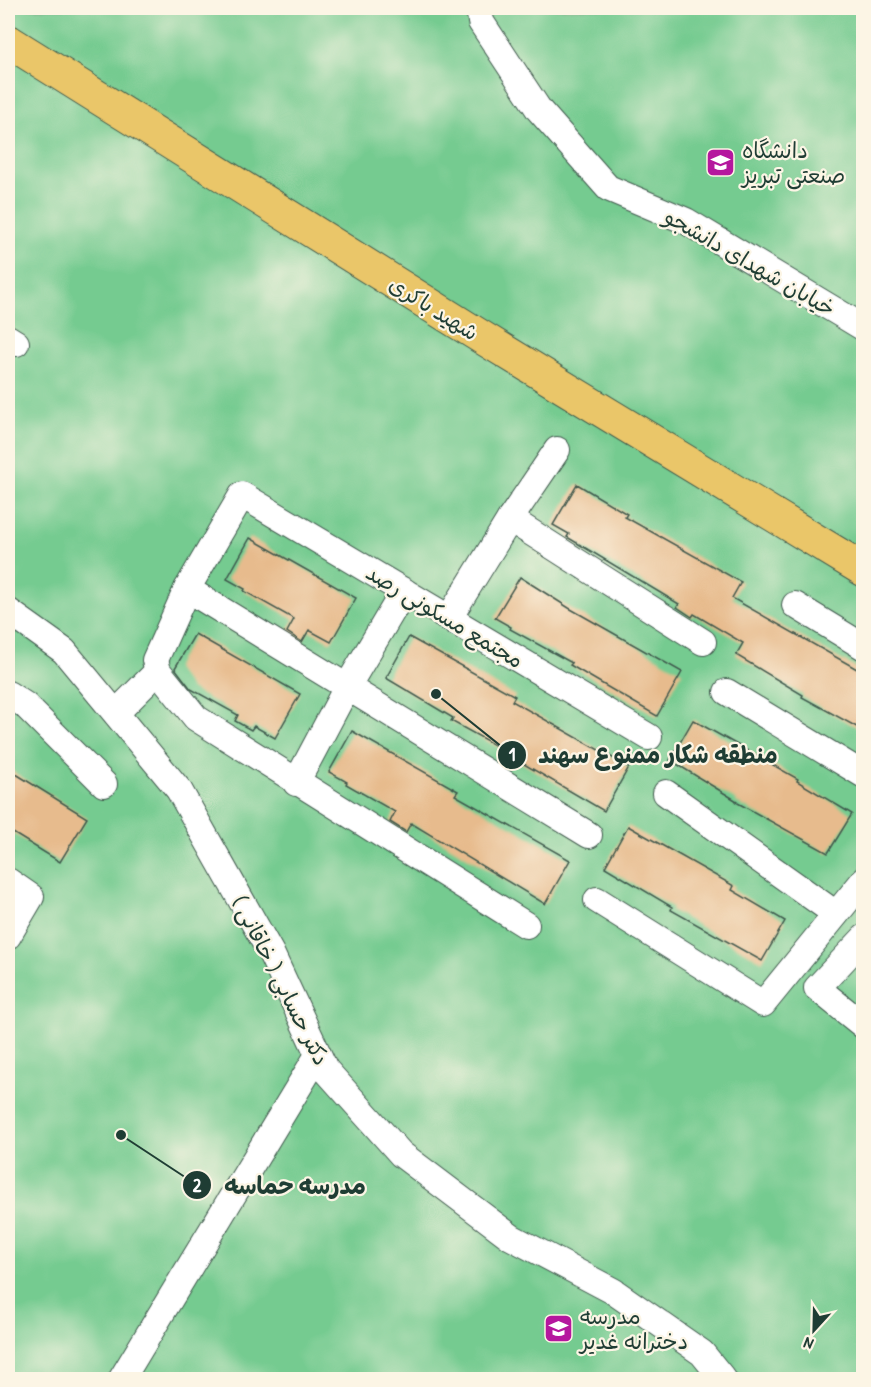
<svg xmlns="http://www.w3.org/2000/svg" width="871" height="1387" font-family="'Patrick Hand','Playpen Sans Arabic',sans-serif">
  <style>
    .green { fill: #74cb90; stroke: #4a8462; stroke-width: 1.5 }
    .building { fill: #e7bb8d }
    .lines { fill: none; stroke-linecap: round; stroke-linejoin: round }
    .minor-casing { stroke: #3e574b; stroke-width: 28 }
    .major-casing { stroke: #3e574b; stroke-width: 35 }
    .minor { stroke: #fff; stroke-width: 26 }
    .major { stroke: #eac669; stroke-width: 33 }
    .labels { text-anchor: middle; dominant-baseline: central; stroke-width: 4.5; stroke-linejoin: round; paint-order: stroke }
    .poi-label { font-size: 22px; fill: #1f3d34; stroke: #fcf5e5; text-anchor: start }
    .street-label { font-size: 22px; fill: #1f3d34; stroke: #fcf5e5 }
    .leader { fill: none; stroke: #1f3d34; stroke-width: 2 }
    .callout-dot { fill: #1f3d34; stroke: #fcf5e5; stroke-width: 2 }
    .mark-label { font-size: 18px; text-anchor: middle; font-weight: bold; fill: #fff }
    .callout-label { font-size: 24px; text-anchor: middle; font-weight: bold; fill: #1f3d34; stroke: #fcf5e5; stroke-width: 4.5; stroke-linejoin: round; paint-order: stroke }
  </style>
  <rect width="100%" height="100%" fill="#fcf5e5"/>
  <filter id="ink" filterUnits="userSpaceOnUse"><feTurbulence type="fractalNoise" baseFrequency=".0167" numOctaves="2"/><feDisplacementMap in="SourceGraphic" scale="12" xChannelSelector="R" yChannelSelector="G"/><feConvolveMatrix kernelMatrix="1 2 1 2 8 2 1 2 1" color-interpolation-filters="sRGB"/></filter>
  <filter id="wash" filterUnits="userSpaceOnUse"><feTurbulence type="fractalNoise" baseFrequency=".008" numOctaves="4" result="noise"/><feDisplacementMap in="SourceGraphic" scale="24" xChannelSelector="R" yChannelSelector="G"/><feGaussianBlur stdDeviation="1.35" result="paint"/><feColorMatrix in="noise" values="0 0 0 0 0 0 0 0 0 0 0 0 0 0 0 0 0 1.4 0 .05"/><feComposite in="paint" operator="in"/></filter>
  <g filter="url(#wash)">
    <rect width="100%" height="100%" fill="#f1e9ce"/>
    <!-- green -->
    <rect class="green" x="8" y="8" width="855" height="1371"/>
    <g id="blocks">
      <!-- building -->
      <g class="building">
        <polygon points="577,484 627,514 625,517 741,582 732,598 864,673 864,731 802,697 803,695 736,655 743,643 694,614 692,617 677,607 679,604 567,537 569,534 553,525"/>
        <polygon points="250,538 356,598 331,642 309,630 302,642 287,632 294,619 244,591 245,589 227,579"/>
        <polygon points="520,577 569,608 682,672 657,716 570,665 572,663 510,629 511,627 495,618"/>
        <polygon points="195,634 300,694 275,738 254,726 251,730 235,721 238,715 191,689 175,668"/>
        <polygon points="409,637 515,696 512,701 629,767 604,811 517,760 518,758 451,721 453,718 386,678"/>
        <polygon points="693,720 798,779 797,781 852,814 828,853 736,802 737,801 670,760"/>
        <polygon points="352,731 458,791 455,795 570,860 545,904 411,823 406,832 390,822 395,812 346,784 347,782 329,772"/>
        <polygon points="8,769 87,818 60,862 8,830"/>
        <polygon points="628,826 734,886 732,890 785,921 762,961 671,910 672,907 605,867"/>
      </g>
    </g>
  </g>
  <g filter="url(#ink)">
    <use href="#blocks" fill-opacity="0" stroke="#3e574b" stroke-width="1.5"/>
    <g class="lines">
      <defs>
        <g id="minor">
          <polyline points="479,8 481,22 539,110 608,188 686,221 864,328"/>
          <polyline points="8,338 16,343"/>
          <polyline points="510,519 703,642"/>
          <polyline points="187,589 589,835"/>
          <polyline points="795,605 864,647"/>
          <polyline points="8,611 64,651 179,790 271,953 325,1069 401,1154 511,1237 613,1291 702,1353 724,1380"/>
          <polyline points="449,618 510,519 557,450"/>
          <polyline points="727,692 864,775"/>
          <polyline points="8,694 25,705 104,784"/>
          <polyline points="116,713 158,671"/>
          <polyline points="296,783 347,687 404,591"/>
          <polyline points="666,793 836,914"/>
          <polyline points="8,881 31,897 8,936"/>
          <polyline points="597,900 763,1004 864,880"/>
          <polyline points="526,925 196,718 158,671 155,660 187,589 242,495 649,737"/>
          <polyline points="864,938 817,988 864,1026"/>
          <polyline points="121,1380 318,1055"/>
        </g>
        <polyline id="major" points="8,41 483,338 864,570"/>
      </defs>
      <!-- minor casing -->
      <use href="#minor" class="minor-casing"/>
      <!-- major casing -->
      <use href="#major" class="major-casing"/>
      <!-- minor -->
      <use href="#minor" class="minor"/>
      <!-- major -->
      <use href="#major" class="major"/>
    </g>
  </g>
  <!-- icons -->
  <defs>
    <symbol id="university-square" viewBox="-11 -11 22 22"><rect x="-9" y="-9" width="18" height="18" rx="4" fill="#b5179e" stroke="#fcf5e5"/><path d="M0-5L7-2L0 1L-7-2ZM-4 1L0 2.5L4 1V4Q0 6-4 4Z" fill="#fff"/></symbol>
    <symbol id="school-square" viewBox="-11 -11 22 22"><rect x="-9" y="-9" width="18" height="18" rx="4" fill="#b5179e" stroke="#fcf5e5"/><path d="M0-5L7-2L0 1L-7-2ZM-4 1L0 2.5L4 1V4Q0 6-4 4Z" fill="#fff"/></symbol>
  </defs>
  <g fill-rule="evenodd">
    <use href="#university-square" x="704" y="146" width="33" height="33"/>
    <use href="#school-square" x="542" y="1312" width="33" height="33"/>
  </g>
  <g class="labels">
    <!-- poi labels -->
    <g class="poi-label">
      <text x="742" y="150">دانشگاه<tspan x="742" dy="25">صنعتی تبریز</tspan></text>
      <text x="580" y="1316">مدرسه<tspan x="580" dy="25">دخترانه غدیر</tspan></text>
    </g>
    <!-- street labels -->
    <g class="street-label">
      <text transform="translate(750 262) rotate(30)">خیابان شهدای دانشجو</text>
      <text transform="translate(434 308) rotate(32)">شهید باکری</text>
      <text transform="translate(445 616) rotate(31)">مجتمع مسکونی رصد</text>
      <text transform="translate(281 980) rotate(63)">دکتر حسابی ( خاقانی )</text>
    </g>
  </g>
  <!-- callouts -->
  <path class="leader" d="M436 694L512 755M121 1135L197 1185"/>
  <g class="callout-dot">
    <circle cx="436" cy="694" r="6"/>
    <circle cx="121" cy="1135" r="6"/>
    <circle cx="512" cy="755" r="15"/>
    <circle cx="197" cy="1185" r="15"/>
  </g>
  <g class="mark-label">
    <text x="512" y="761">1</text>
    <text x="197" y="1192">2</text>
  </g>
  <g class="callout-label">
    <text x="658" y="763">منطقه شکار ممنوع سهند</text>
    <text x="295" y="1194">مدرسه حماسه</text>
  </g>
  <!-- margin -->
  <rect width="871" height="1387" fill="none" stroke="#fcf5e5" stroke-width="30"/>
  <!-- north arrow -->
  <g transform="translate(814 1330) rotate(202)" stroke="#fcf5e5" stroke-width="4.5" paint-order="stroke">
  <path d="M0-4.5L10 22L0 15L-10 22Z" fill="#1f3d34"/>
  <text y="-9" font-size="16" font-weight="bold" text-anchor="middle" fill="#1f3d34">N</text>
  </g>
</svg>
